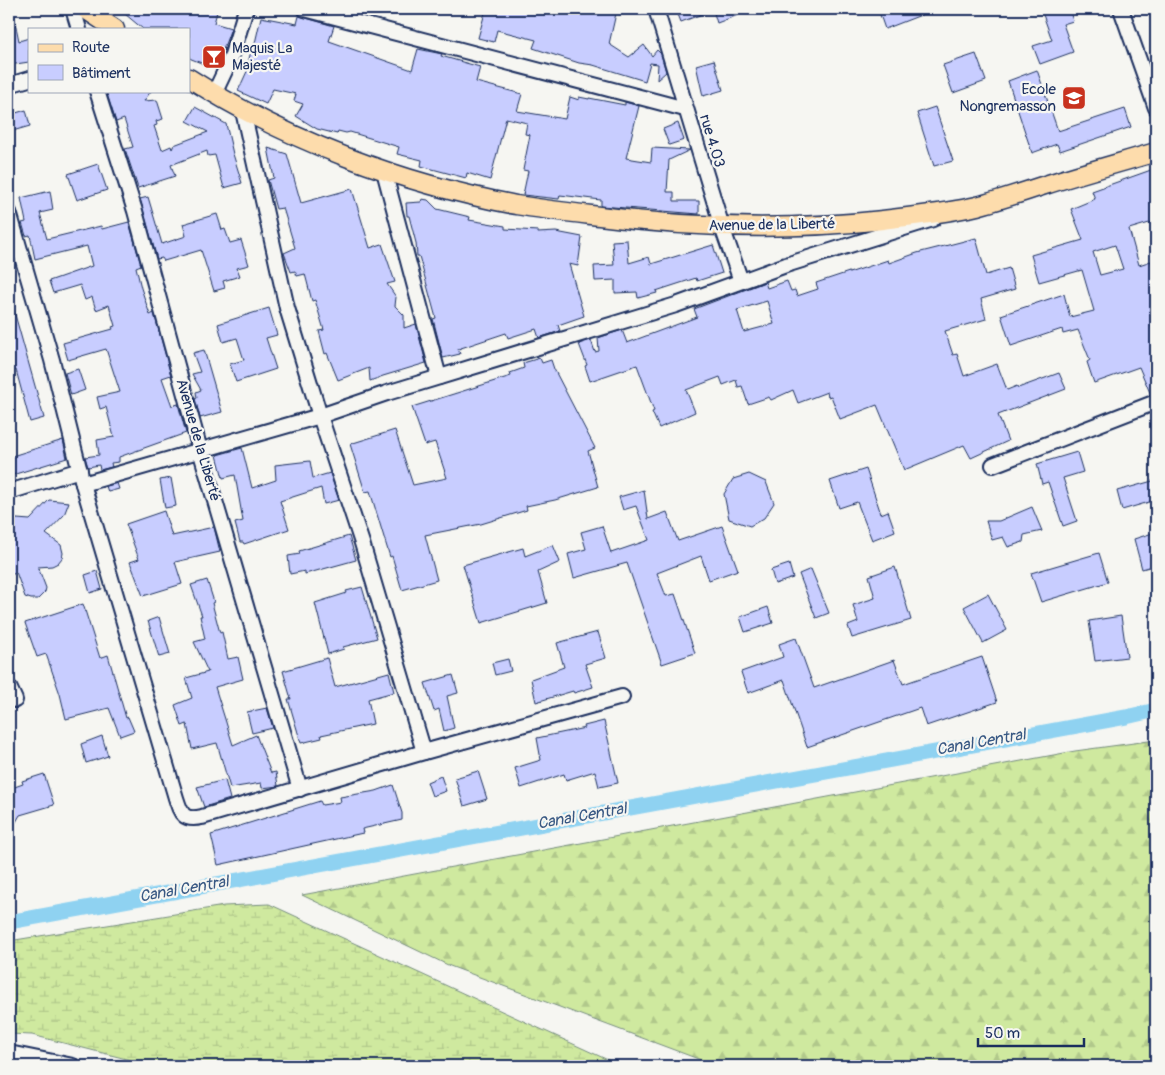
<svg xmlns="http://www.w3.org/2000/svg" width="1165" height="1075" font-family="Pangolin,sans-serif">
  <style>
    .forest { fill: url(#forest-firs); stroke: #758c7e }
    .wetland { fill: url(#wetland-marsh); stroke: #758c7e }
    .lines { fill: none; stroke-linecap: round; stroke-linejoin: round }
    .canal { stroke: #8fd2f1; stroke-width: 15 }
    .building { fill: #c8cdff; stroke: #1b2f5e; fill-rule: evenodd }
    .minor-casing { stroke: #1b2f5e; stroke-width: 18 }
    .major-casing { stroke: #1b2f5e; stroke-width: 21 }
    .minor { stroke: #f6f6f2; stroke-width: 14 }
    .major { stroke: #fddcac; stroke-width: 18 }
    .labels { text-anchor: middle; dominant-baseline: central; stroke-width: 4.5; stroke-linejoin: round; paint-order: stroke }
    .poi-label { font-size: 15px; fill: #1b2f5e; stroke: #f6f6f2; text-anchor: start }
    .street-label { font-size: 15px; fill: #1b2f5e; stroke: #f6f6f2 }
    .water-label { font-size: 16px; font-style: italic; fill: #385883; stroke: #f6f6f2 }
  </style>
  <defs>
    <pattern id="forest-firs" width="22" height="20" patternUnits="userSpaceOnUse" patternTransform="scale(1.25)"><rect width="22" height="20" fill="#cfe99f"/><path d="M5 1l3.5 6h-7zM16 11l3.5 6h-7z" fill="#b1c88b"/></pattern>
    <pattern id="wetland-marsh" width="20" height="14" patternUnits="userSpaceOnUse" patternTransform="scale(1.25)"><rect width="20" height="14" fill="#cfe99f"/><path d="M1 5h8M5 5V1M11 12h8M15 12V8" fill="none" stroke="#b1c88b"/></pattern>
  </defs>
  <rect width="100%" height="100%" fill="#f6f6f2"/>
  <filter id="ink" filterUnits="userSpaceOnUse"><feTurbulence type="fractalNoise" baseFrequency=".02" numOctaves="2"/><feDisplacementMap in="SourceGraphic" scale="10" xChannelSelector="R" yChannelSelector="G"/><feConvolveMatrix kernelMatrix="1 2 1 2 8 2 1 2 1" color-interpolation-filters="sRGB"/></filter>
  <g filter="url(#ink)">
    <!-- forest -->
    <polygon class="forest" points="1156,740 1156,1066 717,1066 450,966 302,895 1075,751"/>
    <!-- wetland -->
    <polygon class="wetland" points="269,904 621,1066 154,1066 32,1035 9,1034 9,941 224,906"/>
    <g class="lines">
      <!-- canal -->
      <polyline class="canal" points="9,922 1126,717 1156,710"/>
    </g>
    <!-- building -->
    <g class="building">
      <polygon points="119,9 203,9 217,12 214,23 231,28 216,69 189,58 189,29 143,29"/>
      <polygon points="486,9 617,9 609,44 629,57 644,45 652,56 657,50 661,54 666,72 657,80 658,64 650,63 645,81 593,65 579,63 533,48 536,40 497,30 494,42 478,38"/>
      <polygon points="676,9 751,9 751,10 717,23 713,10 681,22"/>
      <polygon points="878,9 934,9 934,10 885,29"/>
      <polygon points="1041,9 1069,9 1073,21 1063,24 1073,52 1040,64 1033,46 1052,40"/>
      <polygon points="299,16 334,26 329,41 412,70 418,49 442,54 441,56 480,67 476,82 522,94 517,111 565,119 570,97 579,100 579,97 589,99 589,98 625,105 625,102 639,106 626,158 651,162 652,148 690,150 669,160 667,192 674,192 674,201 699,201 699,214 601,206 601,200 560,195 559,199 523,195 528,171 523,170 530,135 525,134 527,123 506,118 490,180 467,173 466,178 421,166 422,160 397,154 399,147 350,132 346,133 338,131 337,134 317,129 296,116 303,104 294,101 296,94 273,89 266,104 238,91 249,67 247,67 251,51 253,52 261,17 297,24"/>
      <polygon points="9,17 14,17 19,41 29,38 29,62 9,65"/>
      <polygon points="976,54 986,81 953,93 943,65"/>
      <polygon points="714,60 723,90 703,96 696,65"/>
      <polygon points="1037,70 1058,131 1125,109 1131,127 1060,151 1057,144 1032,153 1008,81"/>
      <polygon points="106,91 151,91 144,101 157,100 163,119 156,121 157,125 154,126 162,150 171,146 172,149 174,145 208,132 187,121 195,107 226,124 233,154 242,183 224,188 215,155 208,156 207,151 171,165 175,176 138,188 125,149 133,147 124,119 116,122"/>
      <polygon points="935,107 953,161 934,166 917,113"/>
      <polygon points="26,110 30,126 9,132 9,115"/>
      <polygon points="678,123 684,140 669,145 663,129"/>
      <polygon points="268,148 287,154 301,203 352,189 370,248 382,244 395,282 387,284 396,297 395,306 404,315 404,328 416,324 426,363 383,376 370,381 369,368 338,380 327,353 325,354 319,331 324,330 315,300 312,301 305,274 297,276 295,271 291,272 284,253 295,248 283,208 276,209 268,180 274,178"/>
      <polygon points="98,164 107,190 77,200 68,174"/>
      <path d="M1151 170 1154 179H1156V196L1153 197 1156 207V221L1129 229 1139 265 1151 261 1156 278V303L1151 305 1156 318V324L1151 326 1156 341V393L1151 395 1139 367 1094 383 1087 362 1090 360 1078 330 1063 334 1062 329 1011 346 1001 315 1064 294 1070 317 1094 311 1082 270 1039 282 1031 255 1083 240 1071 209 1095 199 1092 191ZM1115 245 1123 269 1100 275 1093 252Z"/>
      <polygon points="50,191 53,210 40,213 47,239 101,226 102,229 129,222 141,265 136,267 141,288 150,315 154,313 171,375 162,378 172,406 178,404 186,433 119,457 119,462 111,463 112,467 100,470 99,465 88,467 85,457 99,455 97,440 114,437 106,407 100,409 97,397 120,392 106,349 68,360 63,343 113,329 112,327 115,326 109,305 96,310 92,297 85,300 80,285 53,293 49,281 92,266 87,246 35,259 30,235 26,236 22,223 26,222 21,198"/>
      <polygon points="148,197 162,244 186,236 183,224 217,214 222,230 225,229 230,243 241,240 249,265 237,268 240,276 223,281 225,288 214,291 201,250 164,261 162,258 157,259 140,199"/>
      <polygon points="422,199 428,200 437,209 470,217 469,220 505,226 505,229 538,231 538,233 556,232 582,237 578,266 569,264 584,316 558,325 560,331 539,338 536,329 508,338 506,333 458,349 460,354 443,358 433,319 436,318 419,256 417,256 416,243 409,216 407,216 406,203 421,202"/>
      <path d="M976 238 986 275 1009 268 1015 289 981 299 986 319 945 331 953 355 957 354 964 376 997 364 1007 390 1017 386 1018 388 1059 373 1066 389 998 415 1008 441 971 458 964 445 904 470 877 405 840 419 831 396 828 397 827 392 798 403 793 390 771 400 769 397 748 404 742 386 738 387 736 380 723 385 720 377 686 390 695 412 659 428 652 412 654 411 637 365 590 381 585 366 587 365 579 344 591 340 595 352 599 351 598 338 622 330 627 343 697 317 694 309 765 282 767 288 787 281 791 291 795 290 797 296 818 289 816 283 849 272V273L888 260 889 263 917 253ZM767 301 774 324 744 332 737 310Z"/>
      <polygon points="627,240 629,263 649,257 651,264 713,245 722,273 697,281 696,278 656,291 657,293 638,298 637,292 615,293 615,280 595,281 594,266 614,265 612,241"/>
      <polygon points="9,304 12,304 44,418 30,422 16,370 9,372"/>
      <polygon points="269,308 277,335 266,338 276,369 236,382 230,364 244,360 237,338 223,342 218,324"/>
      <polygon points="204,350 222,412 200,418 195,399 197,398 196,392 201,390 192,374 200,372 193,353"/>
      <polygon points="540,358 542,363 551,360 554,369 595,448 588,451 598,487 555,500 526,506 527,510 481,524 425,535 437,580 402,590 392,556 390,557 386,544 370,491 365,492 350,444 395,430 413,485 447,478 435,442 425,445 412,407 511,376 510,373 524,368 523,363"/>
      <polygon points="78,369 85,390 71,395 65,373"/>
      <polygon points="63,440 67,458 9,476 9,457"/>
      <polygon points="242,448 252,488 276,480 275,465 310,461 313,478 330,473 339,500 324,504 321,488 280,501 289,529 244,544 243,542 240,542 235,523 243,521 235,475 223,478 217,455"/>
      <polygon points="1077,452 1083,472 1063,478 1077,521 1063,526 1048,482 1042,484 1037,464"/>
      <polygon points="866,469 881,514 888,511 895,531 872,540 857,502 839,508 830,481"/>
      <polygon points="749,474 766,482 774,503 764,518 750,526 729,519 724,494 733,479"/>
      <polygon points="171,478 176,506 165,508 160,480"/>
      <polygon points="1156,480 1156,500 1122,510 1117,491"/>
      <polygon points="117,483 119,489 108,492 106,486"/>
      <polygon points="644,490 648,519 667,512 678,541 722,526 738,570 709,580 701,556 657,573 666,596 675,594 695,653 662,664 627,563 574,578 568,554 586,549 581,532 602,526 611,553 649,540 636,506 623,510 619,497"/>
      <polygon points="49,500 69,502 64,515 46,534 61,545 63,553 62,558 58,563 52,566 38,567 46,588 45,592 38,599 31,599 25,597 16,572 9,577 9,520 17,519 30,520"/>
      <polygon points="1032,507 1042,531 1024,535 1023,542 1008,547 1003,537 992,540 986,521 999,521"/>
      <polygon points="164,511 172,536 214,527 220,552 175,562 182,584 143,596 130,562 139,559 126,524"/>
      <polygon points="1156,532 1156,565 1142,569 1134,539"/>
      <polygon points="349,536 356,560 305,574 305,571 290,574 288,556 300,554 299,551"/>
      <polygon points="553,545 560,562 538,572 547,603 481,623 463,565 523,548 525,556"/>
      <polygon points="1099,553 1108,582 1041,602 1031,573"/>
      <polygon points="789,564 793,578 775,584 771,570"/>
      <polygon points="895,567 911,620 852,638 848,626 858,622 853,605 875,598 869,576"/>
      <polygon points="811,569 829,613 816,618 799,574"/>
      <polygon points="97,571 102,589 90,593 85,575"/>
      <polygon points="207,580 214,602 212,603 220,633 222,632 228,659 238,657 243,679 215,687 233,745 256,735 271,773 276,772 278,786 262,788 261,783 230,788 217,743 192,749 187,724 182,726 175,705 192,698 186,678 208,672 194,642 205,639 200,616 202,616 191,585"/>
      <polygon points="362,587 377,638 343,647 344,649 328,654 315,603 347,593 346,591"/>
      <polygon points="988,594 1007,630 983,643 964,607"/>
      <polygon points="83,604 100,658 108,655 126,718 128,717 134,731 120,736 109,708 66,719 60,694 46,654 37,657 25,623"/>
      <polygon points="768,607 773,623 745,632 740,617"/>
      <polygon points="1121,616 1127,657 1095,661 1089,621"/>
      <polygon points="159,617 170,654 159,657 148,621"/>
      <polygon points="598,632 606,658 585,664 593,687 574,693 573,691 536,702 531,679 564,667 557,643"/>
      <polygon points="796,638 814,688 894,660 903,684 982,657 997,702 926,726 920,708 807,747 784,680 748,693 741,672 783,657 779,644"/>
      <polygon points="327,658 335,687 389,672 394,692 368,699 373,724 321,735 322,738 301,743 288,699 291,699 283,671"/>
      <polygon points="508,659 511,671 495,675 492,663"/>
      <polygon points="453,675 458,693 447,696 454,728 444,731 439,709 434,711 425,683"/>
      <polygon points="267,708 273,728 252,733 247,712"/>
      <polygon points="604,721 618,783 599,787 595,771 566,780 564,774 521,788 515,768 541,760 537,738 585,728 584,726"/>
      <polygon points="102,736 108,756 86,763 81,744"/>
      <polygon points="478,771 487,799 464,806 455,778"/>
      <polygon points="44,774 54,805 20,815 9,834 9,789 23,784 22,781"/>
      <polygon points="441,776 446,791 432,796 427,782"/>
      <polygon points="225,780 230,799 204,807 197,787"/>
      <polygon points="393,785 402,813 402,820 362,829 363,833 218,865 211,835 320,801 322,805 341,802 340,797 376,791"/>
    </g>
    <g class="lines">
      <defs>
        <g id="minor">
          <polyline points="73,9 79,29"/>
          <polyline points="305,9 685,109"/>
          <polyline points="656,9 722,227 741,281"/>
          <polyline points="1121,9 1156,108"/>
          <polyline points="9,85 29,79"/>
          <polyline points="97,91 135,211 200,450 300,789"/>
          <polyline points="214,94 231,58 246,9"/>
          <polyline points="243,111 287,308 320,416 362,543 424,752"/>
          <polyline points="384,171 439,377"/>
          <path d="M9 212 52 360 83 484 176 798C181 814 183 821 202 817L424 752 622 697"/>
          <polyline points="993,465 1156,402"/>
          <polyline points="83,484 320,416 387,393 676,305 786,265 933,219"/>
          <polyline points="9,492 80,470"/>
          <polyline points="9,687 15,700"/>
          <polyline points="9,1053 73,1066"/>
        </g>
        <g id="major">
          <polyline points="85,9 115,29"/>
          <path d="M189 78C287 141 401 183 516 205 541 209 566 212 591 215 688 228 785 231 883 220 914 216 947 213 977 206 1000 200 1023 192 1045 185 1082 173 1119 163 1156 152"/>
        </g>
      </defs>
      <!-- minor casing -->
      <use href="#minor" class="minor-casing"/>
      <!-- major casing -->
      <use href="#major" class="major-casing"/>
      <!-- minor -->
      <use href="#minor" class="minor"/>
      <!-- major -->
      <use href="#major" class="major"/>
    </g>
  </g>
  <!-- icons -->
  <defs>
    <symbol id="bar-square" viewBox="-11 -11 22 22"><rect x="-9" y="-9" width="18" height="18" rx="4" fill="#c8321e" stroke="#f6f6f2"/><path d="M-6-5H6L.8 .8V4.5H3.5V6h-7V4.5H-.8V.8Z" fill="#fff"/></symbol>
    <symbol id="school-square" viewBox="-11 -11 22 22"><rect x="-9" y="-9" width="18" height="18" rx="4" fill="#c8321e" stroke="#f6f6f2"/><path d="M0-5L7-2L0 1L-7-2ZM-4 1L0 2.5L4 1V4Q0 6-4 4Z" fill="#fff"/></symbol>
  </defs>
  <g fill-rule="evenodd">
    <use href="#bar-square" x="200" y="43" width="28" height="28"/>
    <use href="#school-square" x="1060" y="84" width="28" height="28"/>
  </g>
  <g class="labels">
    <!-- poi labels -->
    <g class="poi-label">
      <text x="232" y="48">Maquis La<tspan x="232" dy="17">Majesté</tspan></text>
      <text x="1056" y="89" text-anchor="end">Ecole<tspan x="1056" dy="17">Nongremasson</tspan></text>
    </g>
    <!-- street labels -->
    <g class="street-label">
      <text transform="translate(712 141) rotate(73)">rue 4.03</text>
      <text transform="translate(772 225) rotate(-1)">Avenue de la Liberté</text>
      <text transform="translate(198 440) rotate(74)">Avenue de la Liberté</text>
    </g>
    <!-- water labels -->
    <g class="water-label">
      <text transform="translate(981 742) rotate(-10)">Canal Central</text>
      <text transform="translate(582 816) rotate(-10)">Canal Central</text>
      <text transform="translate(184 889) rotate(-10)">Canal Central</text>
    </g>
  </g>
  <!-- margin -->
  <rect width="1165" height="1075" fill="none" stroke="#f6f6f2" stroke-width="30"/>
  <rect x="15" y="15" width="1135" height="1045" fill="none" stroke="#1b2f5e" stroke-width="2" filter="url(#ink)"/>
  <!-- legend -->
  <rect x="28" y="28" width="162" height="65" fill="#f6f6f2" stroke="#9ea6b7"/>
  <rect x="38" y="44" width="25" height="8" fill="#fddcac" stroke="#9ea6b7"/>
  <text x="72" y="52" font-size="15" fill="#1b2f5e">Route</text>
  <rect x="38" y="65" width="25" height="15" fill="#c8cdff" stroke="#9ea6b7"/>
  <text x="72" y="78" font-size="15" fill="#1b2f5e">Bâtiment</text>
  <!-- scale -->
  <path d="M978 1038v8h106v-8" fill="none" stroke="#1b2f5e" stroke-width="2.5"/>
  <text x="985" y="1038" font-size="15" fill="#1b2f5e" stroke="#f6f6f2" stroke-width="4" paint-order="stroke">50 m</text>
</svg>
